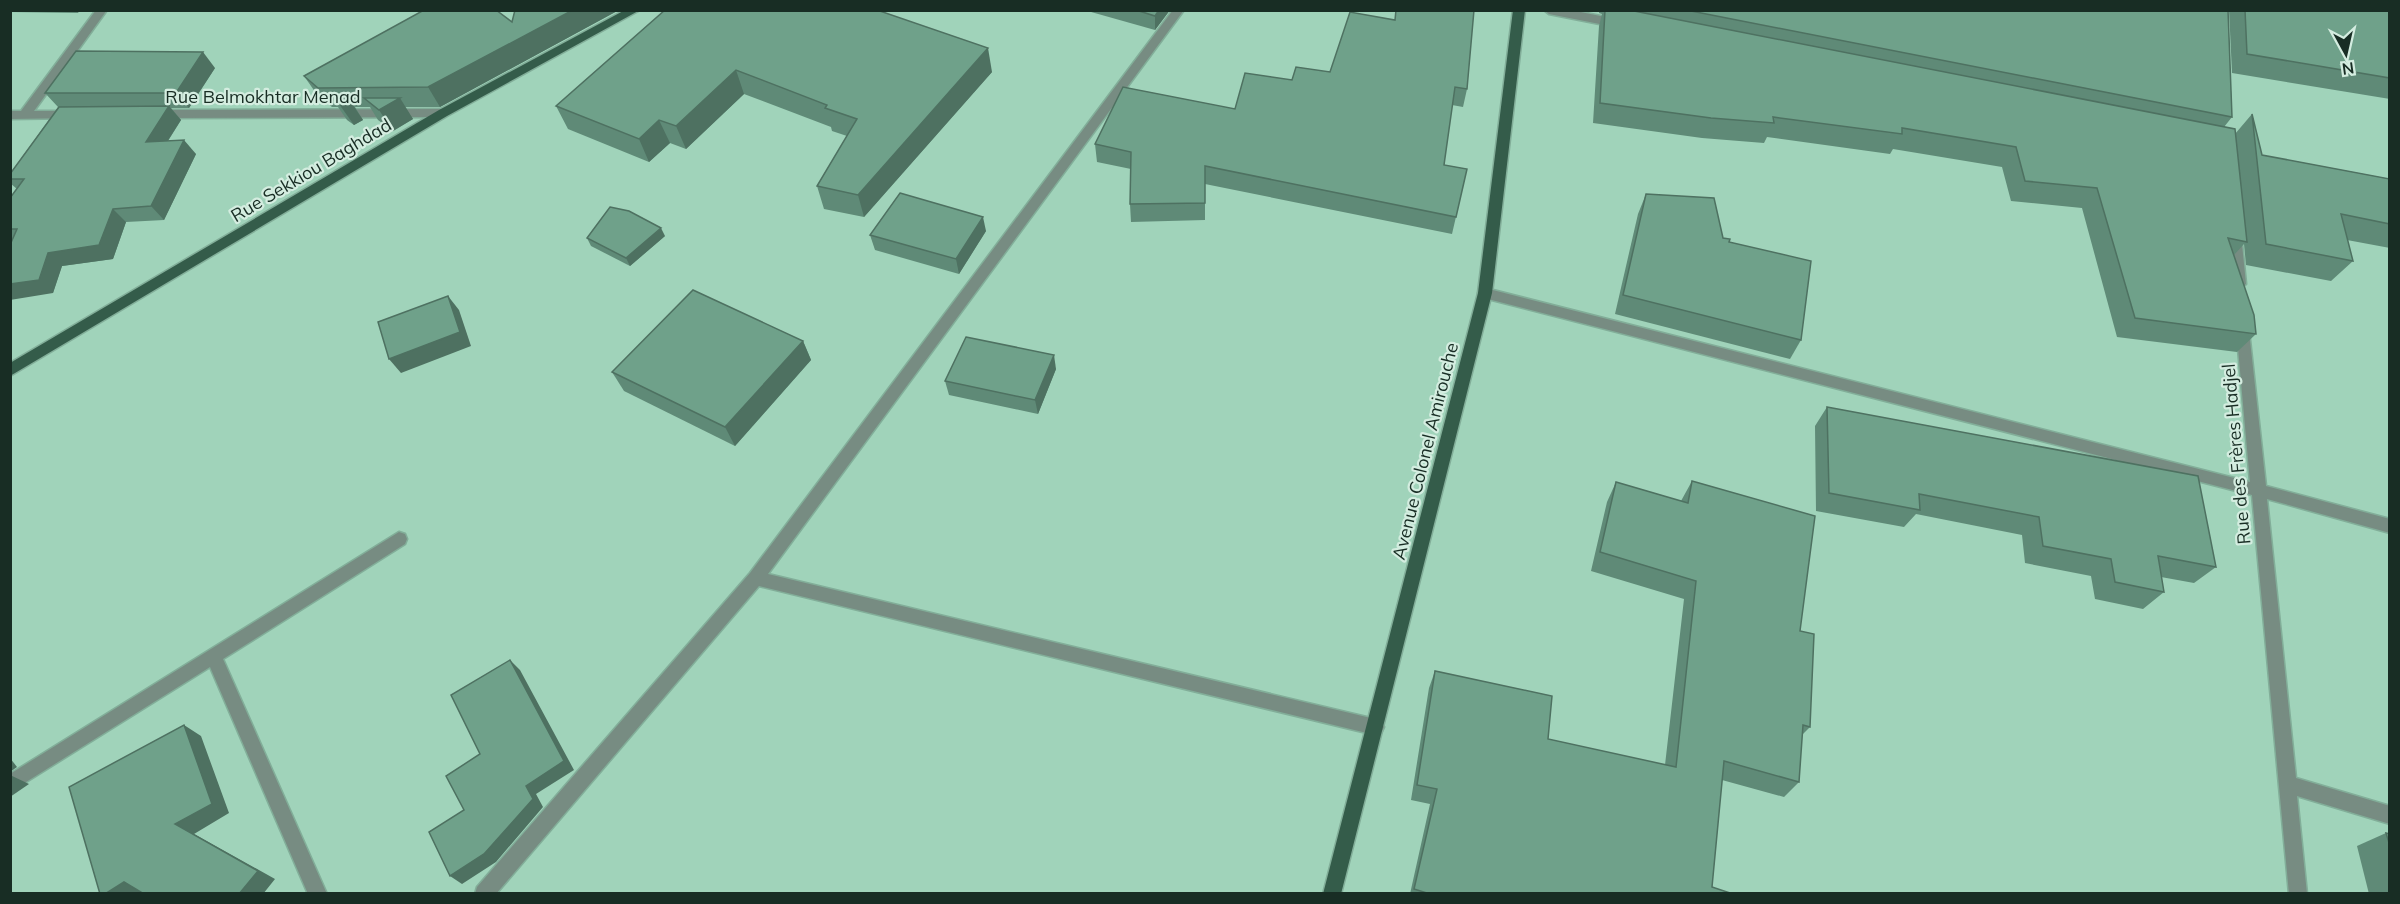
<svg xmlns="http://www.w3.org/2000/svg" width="2400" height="904" font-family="Mulish,sans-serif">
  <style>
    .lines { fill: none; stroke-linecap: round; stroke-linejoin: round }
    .minor-casing { stroke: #82ae99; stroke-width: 3 }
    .major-casing { stroke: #82ae99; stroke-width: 3 }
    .minor { fill: #778c82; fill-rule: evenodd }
    .major { fill: #345c4a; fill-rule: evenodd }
    .wall { fill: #5f8a77 }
    .shaded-wall { fill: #4e7161 }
    .building { fill: #6fa18a; stroke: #4e7161; stroke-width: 1.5 }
    .labels { text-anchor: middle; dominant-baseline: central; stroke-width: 4.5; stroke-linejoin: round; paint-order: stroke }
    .street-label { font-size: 18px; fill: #182d24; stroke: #d4ede0 }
  </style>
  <rect width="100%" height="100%" fill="#a0d3ba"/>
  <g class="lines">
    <defs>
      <g id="minor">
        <polygon points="96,10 107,10 34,111 71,111 75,112 77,115 75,118 10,119 10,111 21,111"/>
        <polygon points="1173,10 1184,10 768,574 1375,719 1381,721 1384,727 1381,733 1375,735 759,586 496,894 475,894 477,887 750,573"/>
        <polygon points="1544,10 1571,10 1620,20 1626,24 1620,28 1549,14"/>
        <polygon points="443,109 449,113 443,117 158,118 152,114 158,110"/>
        <polygon points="2234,229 2241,234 2246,284 2239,289 2232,284 2227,234"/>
        <polygon points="1485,288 2250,482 2236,326 2243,321 2248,322 2266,486 2390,519 2390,533 2267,499 2296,778 2390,806 2390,824 2297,796 2307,894 2289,894 2252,495 1480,297 1478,293"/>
        <polygon points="399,532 405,534 407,539 405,544 223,659 327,894 308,894 210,667 10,792 10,774"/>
      </g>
      <g id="major">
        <polygon points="625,10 640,10 447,116 10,376 10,363 439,110"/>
        <polygon points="1513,10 1525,10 1492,293 1341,894 1323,894 1478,293"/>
      </g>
    </defs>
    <!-- minor casing -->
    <use href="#minor" class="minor-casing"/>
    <!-- major casing -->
    <use href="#major" class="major-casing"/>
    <!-- minor -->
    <use href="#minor" class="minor"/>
    <!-- major -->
    <use href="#major" class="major"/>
  </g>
  <!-- wall -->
  <g class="wall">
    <polygon points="10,10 80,10 78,13 10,12"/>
    <polygon points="619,10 440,107 405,107 413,119 393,131 378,120 370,107 355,107 363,120 354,125 347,120 338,107 332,107 318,96 304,76 512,22"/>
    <polygon points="665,10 992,72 864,217 824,209 817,186 847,136 832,131 831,127 744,94 686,149 670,143 649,162 568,129 556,106"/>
    <polygon points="1084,10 1170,10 1155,30"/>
    <polygon points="1599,10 2228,10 2232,117 2224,127 2235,134 2252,114 2262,155 2390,179 2390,248 2347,240 2353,261 2331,281 2246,265 2244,244 2234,255 2256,334 2237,352 2117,337 2082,208 2011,201 2002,167 1893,149 1890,154 1767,137 1764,143 1702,138 1593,123 1599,26 1602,14 1599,13"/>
    <polygon points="2229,10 2390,10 2390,99 2232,73"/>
    <polygon points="1395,20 1467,89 1463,107 1452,105 1444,165 1467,169 1452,234 1205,184 1205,220 1131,222 1130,204 1131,169 1097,162 1095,144 1235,109 1292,80 1330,72"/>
    <polygon points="215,68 189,108 171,108 181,120 168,141 196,154 164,220 126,222 113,259 62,266 53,293 12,242 10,242 10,198 17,189 10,183 10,174 58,107 45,93"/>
    <polygon points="1646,194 1729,242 1801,340 1790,359 1615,314 1638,214"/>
    <polygon points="986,231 959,274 875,250 870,235"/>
    <polygon points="665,236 630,266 591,246 587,238"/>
    <polygon points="803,341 811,360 735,446 624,391 612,372"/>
    <polygon points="1056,369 1038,414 949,395 945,381"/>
    <polygon points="1827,407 2216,567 2194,583 2161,577 2164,592 2143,609 2095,599 2091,576 2025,563 2022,535 1916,514 1904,527 1816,511 1815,426"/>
    <polygon points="1692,481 1800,631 1810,727 1802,735 1799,782 1784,797 1722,780 1712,887 1733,894 1410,894 1430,804 1411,800 1429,688 1435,671 1548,739 1665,765 1684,599 1591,571 1607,502 1616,482 1681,501"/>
    <polygon points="2386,833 2390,834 2390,894 2369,894 2357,846"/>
  </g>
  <!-- shaded-wall -->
  <g class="shaded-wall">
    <polygon points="573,10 619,10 440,107 428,87"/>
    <polygon points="1159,10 1170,10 1155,30 1155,16"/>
    <polygon points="988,48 992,72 864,217 858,195"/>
    <polygon points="203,52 215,68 189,108 176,93"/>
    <polygon points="736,70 744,94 686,149 676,126"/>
    <polygon points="400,98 413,119 393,131 379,110"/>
    <polygon points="349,99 363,120 354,125 339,104"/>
    <polygon points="169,106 181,120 158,156 146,142"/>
    <polygon points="659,120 670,143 649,162 639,139"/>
    <polygon points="184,140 196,154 164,220 151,206"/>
    <polygon points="113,209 126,222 113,259 62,266 53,293 10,300 10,284 48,253"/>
    <polygon points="983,217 986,231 959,274 956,259"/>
    <polygon points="661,228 665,236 630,266 626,258"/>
    <polygon points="448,296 459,310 471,346 401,373 389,359"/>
    <polygon points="803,341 811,360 735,446 725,427"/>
    <polygon points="1054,355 1056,369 1038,414 1035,400"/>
    <polygon points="510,660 520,670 574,770 536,794 543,807 496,862 462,884 450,876 526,786"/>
    <polygon points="184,725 201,736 229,813 194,834 275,879 263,894 239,894 175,824"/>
    <polygon points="10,758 17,767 10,772"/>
    <polygon points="10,775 29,784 10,797"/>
    <polygon points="124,882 144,891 140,894 105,894"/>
  </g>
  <!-- building -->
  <g class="building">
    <polygon points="424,10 496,10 512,22 515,10 573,10 428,87 318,88 304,76"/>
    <polygon points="665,10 877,10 988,48 858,195 817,186 857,119 825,108 827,105 736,70 676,126 659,120 639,139 556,106"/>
    <polygon points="1136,10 1159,10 1155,16"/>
    <polygon points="1396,10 1474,10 1467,89 1455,87 1444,165 1467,169 1456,217 1205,166 1205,203 1130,204 1131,152 1095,144 1123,87 1235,109 1245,73 1292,80 1296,67 1330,72 1350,12 1395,20"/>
    <polygon points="1605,10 1629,10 2235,129 2247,242 2228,238 2254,315 2256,334 2135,318 2097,188 2025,181 2016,147 1902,128 1902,134 1773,117 1774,123 1711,118 1600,103"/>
    <polygon points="1686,10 2228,10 2232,117"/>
    <polygon points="2245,10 2390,10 2390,78 2247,54"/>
    <polygon points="76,51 203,52 176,93 45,93"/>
    <polygon points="364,98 400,98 379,110"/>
    <polygon points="332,99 349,99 339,104"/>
    <polygon points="169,106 146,142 184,140 151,206 113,209 99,245 48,253 39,280 10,284 10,245 17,229 10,229 10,198 24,179 10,179 10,174 59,107"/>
    <polygon points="2252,114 2262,155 2390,179 2390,224 2341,214 2353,261 2266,244"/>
    <polygon points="900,193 983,217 956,259 870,235"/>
    <polygon points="1646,194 1714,198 1723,238 1730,239 1729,242 1811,261 1801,340 1623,295"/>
    <polygon points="610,207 629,211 661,228 626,258 587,238"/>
    <polygon points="693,290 803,341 725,427 612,372"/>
    <polygon points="448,296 460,332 389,359 378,322"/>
    <polygon points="966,337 1054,355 1035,400 945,381"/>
    <polygon points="1827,407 2198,476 2216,567 2158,556 2164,592 2115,582 2111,559 2043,546 2039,517 1919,494 1920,510 1829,493"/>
    <polygon points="1692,481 1815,516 1800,631 1814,634 1810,727 1803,725 1799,782 1724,761 1712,887 1733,894 1430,894 1414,889 1437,789 1417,785 1435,671 1552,696 1548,739 1676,767 1696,581 1600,552 1616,482 1688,503"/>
    <polygon points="510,660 564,761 526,786 533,799 484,854 450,876 429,832 464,810 446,776 480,754 451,695"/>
    <polygon points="184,725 212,804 175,824 258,871 239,894 144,894 124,882 105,894 100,894 69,787"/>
    <polygon points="2386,833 2390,834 2390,846"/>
  </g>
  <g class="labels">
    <!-- street labels -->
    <g class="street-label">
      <text x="263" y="96">Rue Belmokhtar Menad</text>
      <text transform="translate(311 170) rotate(-31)">Rue Sekkiou Baghdad</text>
      <text transform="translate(1425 451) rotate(-76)">Avenue Colonel Amirouche</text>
      <text transform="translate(2236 454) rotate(-95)">Rue des Frères Hadjel</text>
    </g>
  </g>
  <!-- border -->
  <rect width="2400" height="904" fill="none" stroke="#182d24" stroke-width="24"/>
  <!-- north arrow -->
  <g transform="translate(2346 54) rotate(172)" stroke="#d4ede0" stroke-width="4.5" paint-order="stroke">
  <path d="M0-4.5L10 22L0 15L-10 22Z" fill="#182d24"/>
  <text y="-9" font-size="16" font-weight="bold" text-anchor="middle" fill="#182d24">N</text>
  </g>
</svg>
